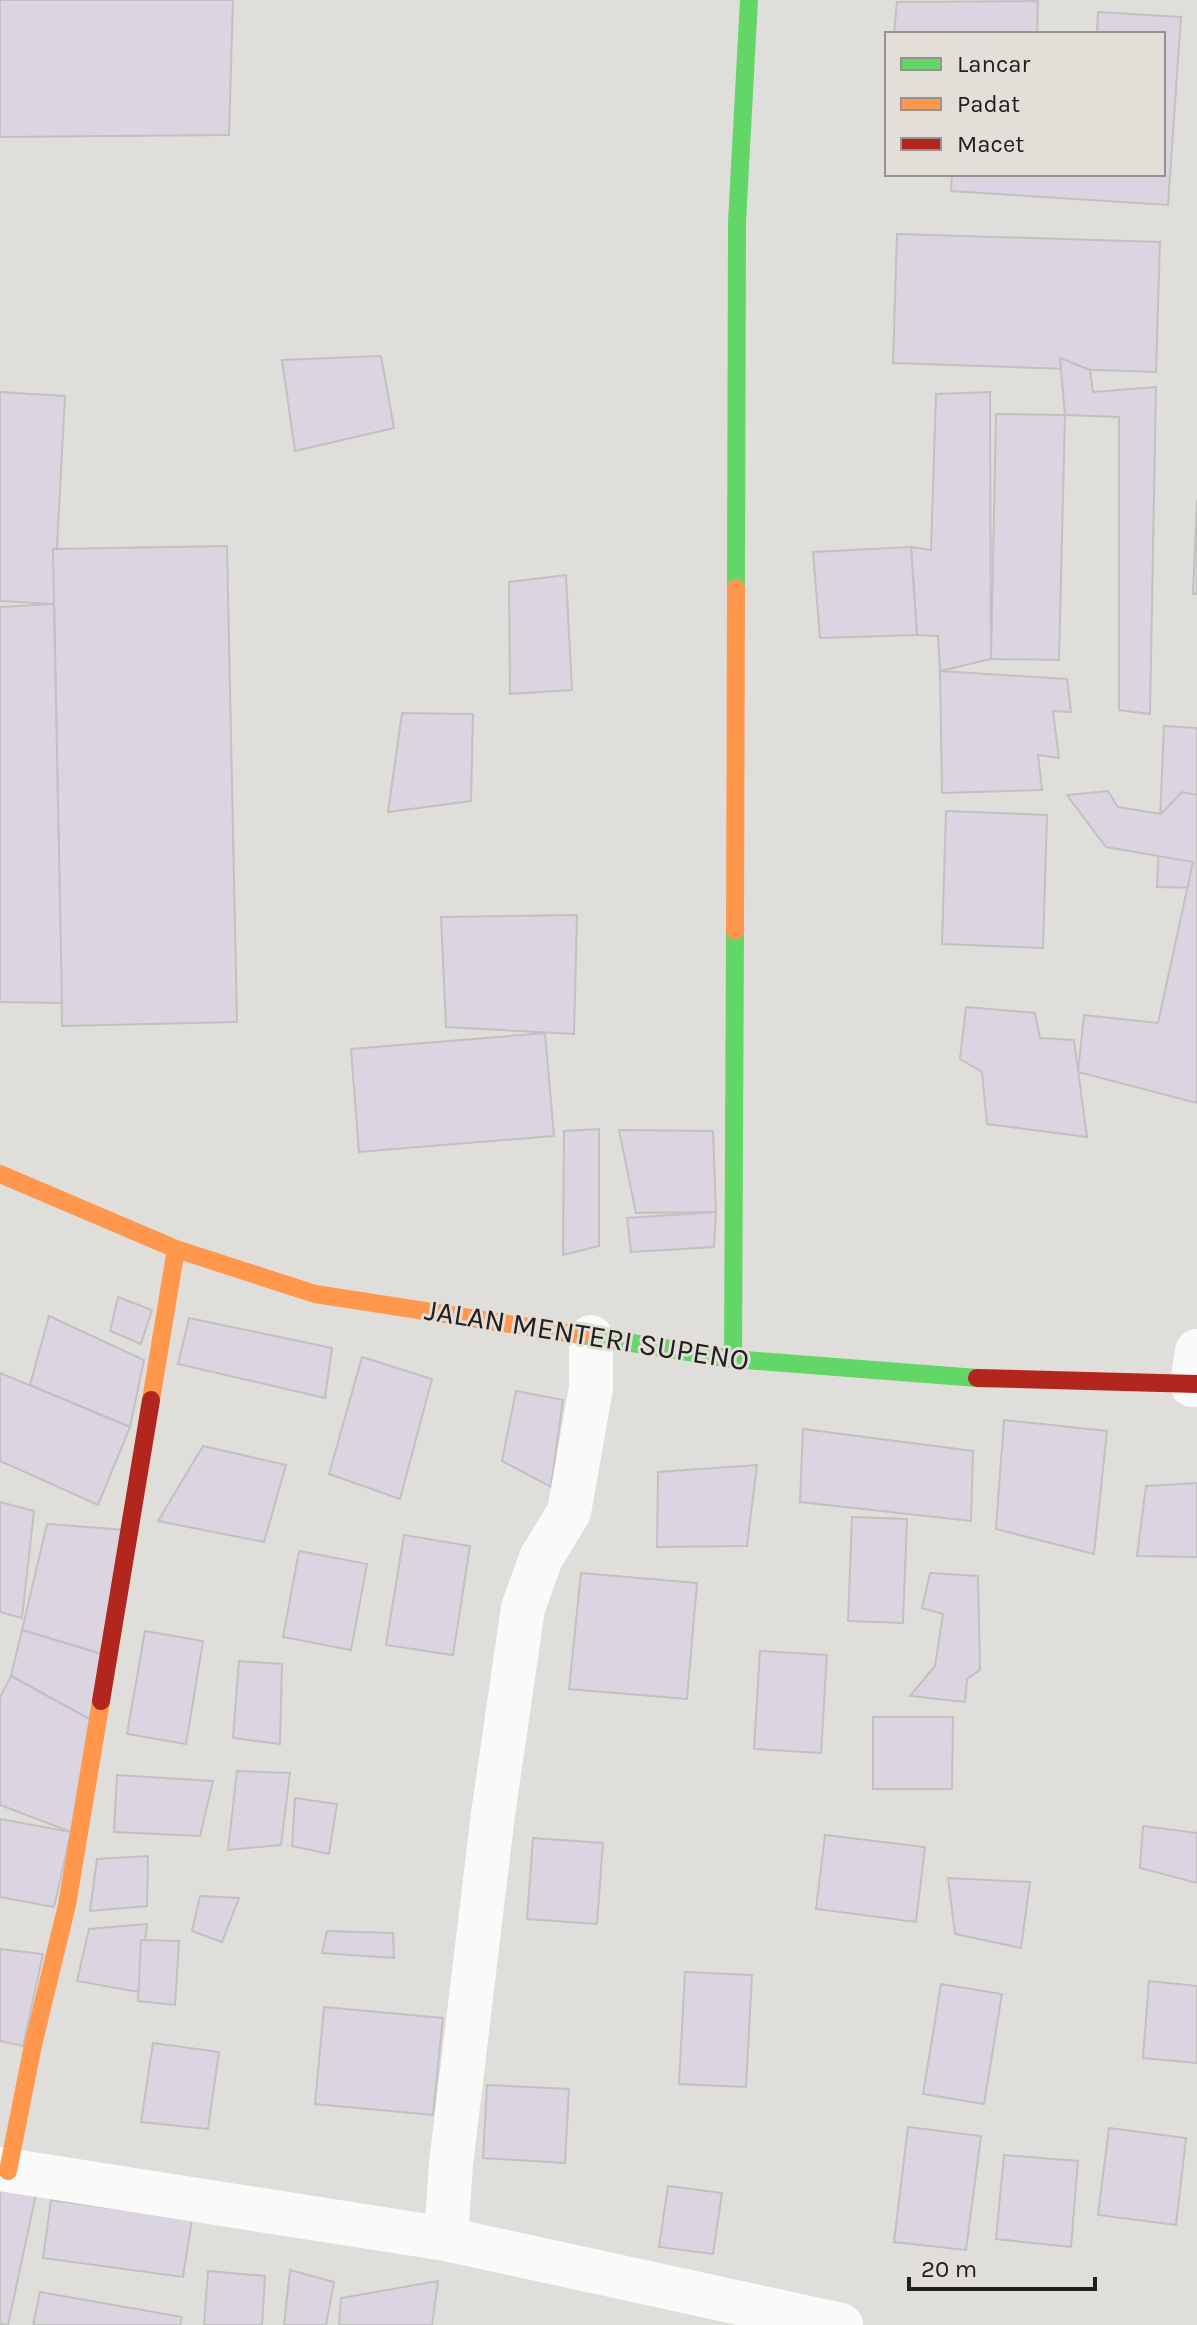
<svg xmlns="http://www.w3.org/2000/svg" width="1197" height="2325" font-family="Karla,sans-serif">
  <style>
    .building { fill: #dbd4e1; stroke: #c2c0c0; stroke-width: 2 }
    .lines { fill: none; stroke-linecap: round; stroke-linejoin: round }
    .street { stroke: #fafafa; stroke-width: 44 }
    .fast { stroke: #63d668; stroke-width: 18 }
    .slow { stroke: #ff974d; stroke-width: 18 }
    .jam { stroke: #b3261e; stroke-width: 18 }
    .labels { text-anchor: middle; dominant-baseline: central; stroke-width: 6; stroke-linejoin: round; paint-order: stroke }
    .street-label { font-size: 30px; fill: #22201e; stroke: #e3ded8 }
  </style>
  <rect width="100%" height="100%" fill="#e0dedb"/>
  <!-- building -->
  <g class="building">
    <polygon points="0,0 233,0 229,135 0,137"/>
    <polygon points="1038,1 1037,34 894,34 897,2"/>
    <polygon points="1098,12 1181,17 1168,205 951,191 952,174 1163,174 1163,34 1097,34"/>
    <polygon points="897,234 1160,242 1156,372 893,363"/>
    <polygon points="381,356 394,428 295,451 282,360"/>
    <polygon points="1060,358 1090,370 1093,392 1156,387 1150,714 1119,710 1119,417 1065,415"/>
    <polygon points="0,392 65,396 54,604 0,601"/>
    <polygon points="990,392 991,659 940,671 938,636 917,635 911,547 931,550 936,394"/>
    <polygon points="996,414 1065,415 1059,660 991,659"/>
    <polygon points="1197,500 1197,594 1193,594"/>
    <polygon points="227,546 237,1022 62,1026 53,549"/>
    <polygon points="911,547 917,635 820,638 813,552"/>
    <polygon points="566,575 572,690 510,694 509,582"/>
    <polygon points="54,604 62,1003 0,1002 0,607"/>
    <polygon points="940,671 1067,679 1071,712 1053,711 1059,758 1038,755 1042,790 942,793"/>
    <polygon points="402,713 473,714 471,801 388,812"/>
    <polygon points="1164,726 1197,728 1197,888 1157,887"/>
    <polygon points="1108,791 1118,807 1161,814 1182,792 1197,795 1197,1103 1078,1072 1084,1015 1158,1023 1193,862 1106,847 1067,795"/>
    <polygon points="946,811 1047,815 1043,948 942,944"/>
    <polygon points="577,915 574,1034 446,1027 441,917"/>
    <polygon points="966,1007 1035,1013 1040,1038 1074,1040 1087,1137 987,1124 982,1072 960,1059"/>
    <polygon points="545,1033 554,1136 359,1152 351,1049"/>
    <polygon points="599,1129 599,1246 563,1255 564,1131"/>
    <polygon points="619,1130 713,1131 716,1212 636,1213"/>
    <polygon points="716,1212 714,1247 631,1252 627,1218"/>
    <polygon points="118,1297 152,1310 141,1344 110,1331"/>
    <polygon points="49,1316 144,1360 130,1427 30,1385"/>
    <polygon points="189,1318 332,1348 325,1398 178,1364"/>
    <polygon points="362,1357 432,1379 400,1499 329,1474"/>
    <polygon points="0,1373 130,1427 98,1505 0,1461"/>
    <polygon points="516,1391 563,1400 551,1487 502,1461"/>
    <polygon points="1004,1420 1107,1431 1094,1554 996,1529"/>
    <polygon points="803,1429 973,1451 971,1521 800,1502"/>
    <polygon points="203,1446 286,1465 264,1542 158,1521"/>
    <polygon points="757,1465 747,1546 657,1547 658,1472"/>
    <polygon points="1197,1483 1197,1557 1137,1556 1146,1486"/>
    <polygon points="0,1502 34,1511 22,1618 0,1612"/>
    <polygon points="852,1517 907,1519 903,1623 848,1621"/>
    <polygon points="47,1524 126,1530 105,1655 22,1630"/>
    <polygon points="404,1535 470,1546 453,1655 386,1645"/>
    <polygon points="299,1551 367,1564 351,1650 283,1637"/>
    <polygon points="581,1573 697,1583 687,1699 569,1689"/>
    <polygon points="930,1573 978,1576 980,1670 967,1679 965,1702 910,1696 935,1666 943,1614 922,1608"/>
    <polygon points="22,1630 105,1655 93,1721 11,1676"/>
    <polygon points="145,1631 203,1641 186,1744 127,1734"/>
    <polygon points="760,1651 827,1655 821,1753 754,1749"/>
    <polygon points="239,1661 282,1664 280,1744 233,1738"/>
    <polygon points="11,1676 93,1721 71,1832 0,1805 0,1697"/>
    <polygon points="873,1717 953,1717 952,1789 873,1789"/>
    <polygon points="237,1771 290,1773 281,1845 228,1850"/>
    <polygon points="117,1775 213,1781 200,1836 114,1832"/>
    <polygon points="295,1798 337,1804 329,1854 292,1846"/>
    <polygon points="0,1819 71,1832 54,1907 0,1897"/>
    <polygon points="1143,1826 1197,1833 1197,1883 1140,1868"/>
    <polygon points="825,1835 925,1847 916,1922 816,1909"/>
    <polygon points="533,1838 603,1843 597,1924 527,1919"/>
    <polygon points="148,1856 147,1906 90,1911 97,1859"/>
    <polygon points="948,1878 1030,1882 1021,1948 955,1934"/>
    <polygon points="200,1896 239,1898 222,1942 192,1931"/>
    <polygon points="147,1924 139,1992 77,1981 89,1929"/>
    <polygon points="327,1931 393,1933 394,1958 322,1953"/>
    <polygon points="141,1940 179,1941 175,2005 138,2001"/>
    <polygon points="0,1949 43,1954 23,2046 0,2041"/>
    <polygon points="685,1972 752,1975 746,2087 679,2084"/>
    <polygon points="1149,1981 1197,1986 1197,2063 1143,2058"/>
    <polygon points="941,1984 1002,1994 984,2104 923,2094"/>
    <polygon points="324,2007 443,2018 433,2115 315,2104"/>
    <polygon points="153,2043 219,2052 208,2129 141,2122"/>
    <polygon points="487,2085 569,2089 565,2163 483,2158"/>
    <polygon points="908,2127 981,2136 966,2250 894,2242"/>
    <polygon points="1109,2128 1186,2138 1176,2225 1098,2215"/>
    <polygon points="1004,2155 1078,2161 1071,2247 996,2239"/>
    <polygon points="0,2180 38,2185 8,2325 0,2324"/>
    <polygon points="668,2186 722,2193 713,2254 659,2247"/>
    <polygon points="51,2200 192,2219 183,2277 43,2258"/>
    <polygon points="290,2270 334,2282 326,2325 284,2325"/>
    <polygon points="208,2271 265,2276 262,2325 204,2325"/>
    <polygon points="438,2281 432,2325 339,2325 341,2298"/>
    <polygon points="40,2292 182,2317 180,2325 33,2325"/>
  </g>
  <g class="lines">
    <!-- street -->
    <g class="street">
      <polyline points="1192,1385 1197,1351"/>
      <polyline points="0,2169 446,2239 841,2325"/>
      <polyline points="446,2239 451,2164 493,1814 523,1608 541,1558 569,1512 591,1388 591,1337"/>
    </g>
    <!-- fast -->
    <g class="fast">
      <polyline points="736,588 737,222 749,0"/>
      <polyline points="581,1335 733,1359 977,1378"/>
      <polyline points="733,1359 735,931"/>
    </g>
    <!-- slow -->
    <g class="slow">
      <polyline points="735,931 736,588"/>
      <polyline points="0,1174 176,1249 315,1294 581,1335"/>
      <polyline points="151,1400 176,1249"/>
      <polyline points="8,2171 33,2045 67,1905 101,1701"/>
    </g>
    <!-- jam -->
    <g class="jam">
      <polyline points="977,1378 1197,1384"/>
      <polyline points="101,1701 151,1400"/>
    </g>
  </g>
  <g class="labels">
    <!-- street labels -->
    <g class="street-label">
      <text transform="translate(587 1335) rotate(9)">JALAN MENTERI SUPENO</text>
    </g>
  </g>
  <!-- legend -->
  <rect x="885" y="32" width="280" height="144" fill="#e3ded8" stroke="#96928e" stroke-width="2"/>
  <rect x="901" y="58" width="40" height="12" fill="#63d668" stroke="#96928e" stroke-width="2"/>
  <text x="957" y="72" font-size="24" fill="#22201e">Lancar</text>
  <rect x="901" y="98" width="40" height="12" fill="#ff974d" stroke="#96928e" stroke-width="2"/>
  <text x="957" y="112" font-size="24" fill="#22201e">Padat</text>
  <rect x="901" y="138" width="40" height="12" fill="#b3261e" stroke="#96928e" stroke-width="2"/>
  <text x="957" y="152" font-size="24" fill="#22201e">Macet</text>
  <!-- scale -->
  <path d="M909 2277v12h186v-12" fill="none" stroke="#22201e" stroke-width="4"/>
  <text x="921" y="2277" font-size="24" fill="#22201e" stroke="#e3ded8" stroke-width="6" paint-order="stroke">20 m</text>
</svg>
